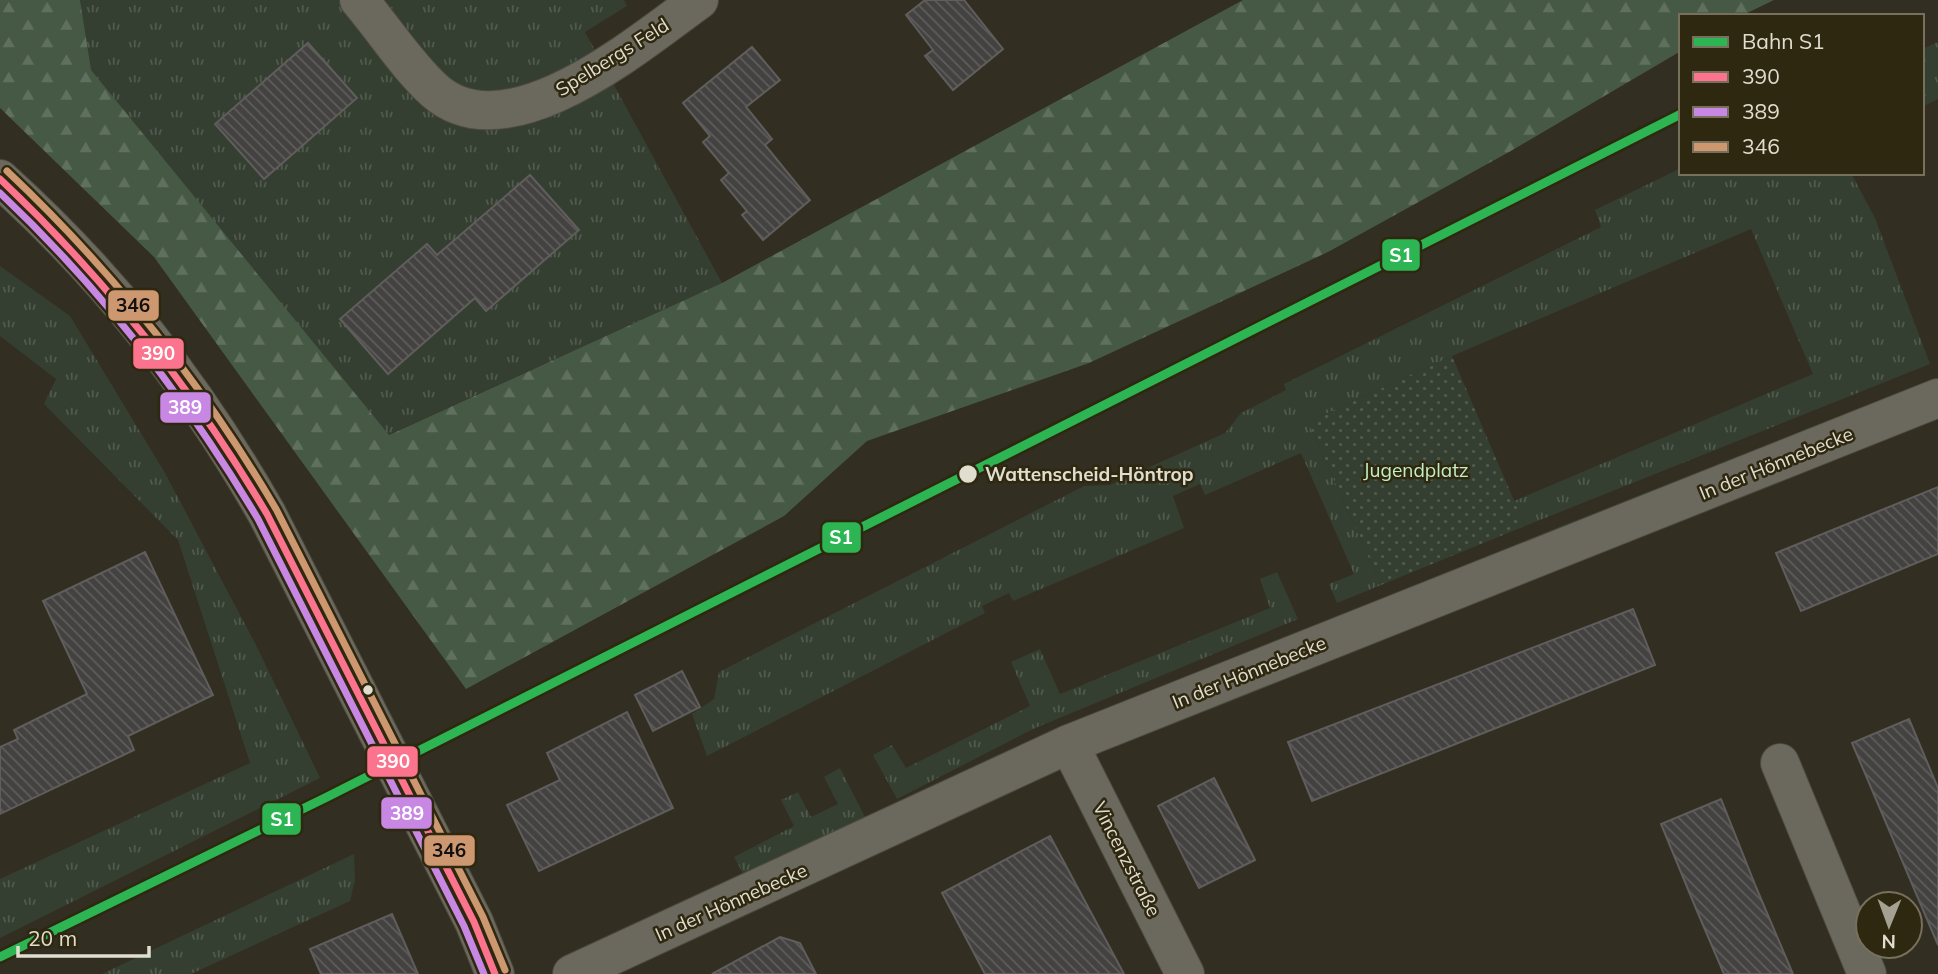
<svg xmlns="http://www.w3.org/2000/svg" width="1938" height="974" font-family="Mulish,sans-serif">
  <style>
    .grass { fill: url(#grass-tufts) }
    .forest { fill: url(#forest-firs) }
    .park { fill: url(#park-dots) }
    .building { fill: url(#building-back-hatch); stroke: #605d5d; stroke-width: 2 }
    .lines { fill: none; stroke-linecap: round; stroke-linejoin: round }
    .minor-casing { stroke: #4d4a3f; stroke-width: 40 }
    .minor { stroke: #6b685d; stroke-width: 38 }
    .bus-1-casing { stroke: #2f2810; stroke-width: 12 }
    .bus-2-casing { stroke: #2f2810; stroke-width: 12 }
    .bus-3-casing { stroke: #2f2810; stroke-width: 12 }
    .bus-1 { stroke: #fc738d; stroke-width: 7 }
    .bus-2 { stroke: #c787e3; stroke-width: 7 }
    .bus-3 { stroke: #cd976f; stroke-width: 7 }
    .rail-1-casing { stroke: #2f2810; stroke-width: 14 }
    .rail-1 { stroke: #2cb552; stroke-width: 9 }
    .stop-dot { fill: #e1ddcf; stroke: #2f2810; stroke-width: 2.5 }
    .labels { text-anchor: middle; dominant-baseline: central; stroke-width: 5; stroke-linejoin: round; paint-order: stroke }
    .street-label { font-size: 19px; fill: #e1ddcf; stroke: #2f2810 }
    .park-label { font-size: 19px; fill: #c2efc2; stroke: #2f2810 }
    .stop-label { font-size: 19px; font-weight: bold; fill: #e1ddcf; stroke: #2f2810; text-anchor: start }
    .line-badge { stroke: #2f2810; stroke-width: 2.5 }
    .badge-label { font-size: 19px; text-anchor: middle; font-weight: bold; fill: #fff }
    .pale-badge-label { font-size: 19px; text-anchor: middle; font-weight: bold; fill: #111 }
  </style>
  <defs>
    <pattern id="grass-tufts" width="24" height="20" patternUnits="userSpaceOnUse" patternTransform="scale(1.75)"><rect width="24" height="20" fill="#343f31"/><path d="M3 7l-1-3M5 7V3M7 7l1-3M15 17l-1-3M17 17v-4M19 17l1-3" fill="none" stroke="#515a4e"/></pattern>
    <pattern id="forest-firs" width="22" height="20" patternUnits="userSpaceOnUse" patternTransform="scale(1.75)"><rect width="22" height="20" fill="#465944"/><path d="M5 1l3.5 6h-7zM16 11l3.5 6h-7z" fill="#60705e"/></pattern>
    <pattern id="park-dots" width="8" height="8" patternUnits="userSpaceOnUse" patternTransform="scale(1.75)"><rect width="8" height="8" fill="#343f31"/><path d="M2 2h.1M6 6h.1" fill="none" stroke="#515a4e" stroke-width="1.8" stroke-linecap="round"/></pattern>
    <pattern id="building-back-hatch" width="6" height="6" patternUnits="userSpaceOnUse" patternTransform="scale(1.75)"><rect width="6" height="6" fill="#444241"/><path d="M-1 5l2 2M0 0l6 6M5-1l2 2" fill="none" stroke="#5f5d5b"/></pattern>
  </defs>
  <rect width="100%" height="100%" fill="#322e21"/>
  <!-- grass -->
  <g class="grass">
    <polygon points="80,0 624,0 627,6 585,32 722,283 388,435 90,70"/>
    <polygon points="1938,42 1938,99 1922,107 1922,49"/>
    <polygon points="1681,168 1681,173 1851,173 1875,218 1930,364 1525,526 1514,501 1813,374 1751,229 1452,356 1308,422 1381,585 1337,603 1329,584 1354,574 1301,453 1205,495 1200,484 1173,496 1184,528 1013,601 1009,593 982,606 985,613 707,756 692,714 714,699 719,672 1084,486 1110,485 1225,433 1241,413 1286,390 1284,384 1601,227 1595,210"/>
    <polygon points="0,266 70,316 165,473 257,647 320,778 0,938 0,879 250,763 178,540 44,404 56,379 0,336"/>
    <polygon points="1277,572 1298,619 1033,729 897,799 873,755 892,745 906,768 1030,706 1011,662 1040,649 1060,694 1270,608 1260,579"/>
    <polygon points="840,768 865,817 745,877 734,857 794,826 781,800 798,792 811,817 838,804 824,777"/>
    <polygon points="354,854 355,880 350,901 191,974 102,974"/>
  </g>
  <!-- forest -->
  <polygon class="forest" points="0,0 80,0 91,70 389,435 722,283 1243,0 1774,0 1741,16 1681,16 1681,51 1509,152 1328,252 1089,363 867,441 784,516 466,689 154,257 0,108"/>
  <!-- park -->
  <polygon class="park" points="1452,356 1525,526 1381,585 1308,422"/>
  <!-- building -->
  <g class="building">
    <polygon points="925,0 964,0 1003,49 953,90 925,56 933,50 906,15"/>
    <polygon points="308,43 357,98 264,179 215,124"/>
    <polygon points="752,47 780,80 746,107 772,139 765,145 810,200 763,240 742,215 747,211 721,180 729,173 703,142 710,136 683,103"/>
    <polygon points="530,175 579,230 486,311 475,298 388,374 340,319 427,244 437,255"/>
    <polygon points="1938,487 1938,554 1801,611 1776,553"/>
    <polygon points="145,552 213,695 128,736 134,750 0,814 0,747 18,739 14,730 87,694 43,601"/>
    <polygon points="1633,609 1655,665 1312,801 1288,742"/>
    <polygon points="682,671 700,707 653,731 635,695"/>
    <polygon points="627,712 673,808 539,871 507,805 560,780 547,753"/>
    <polygon points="1909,719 1938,788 1938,945 1852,743"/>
    <polygon points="1214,778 1255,860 1199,888 1158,806"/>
    <polygon points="1721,799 1756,887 1793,974 1724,974 1697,911 1661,824"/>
    <polygon points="1050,836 1124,974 985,974 942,893"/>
    <polygon points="392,914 418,974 321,974 310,949"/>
    <polygon points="780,937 800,943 816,974 712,974"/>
  </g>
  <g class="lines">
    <defs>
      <g id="minor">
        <path d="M359 0C383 28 408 67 435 91 508 155 639 43 699 0"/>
        <path d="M0 179C110 278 194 386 267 514L474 922 495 974"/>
        <polyline points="1069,744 1185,974"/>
        <polyline points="1780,763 1867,974"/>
        <polyline points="572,974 1069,744 1938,398"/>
      </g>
    </defs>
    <!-- minor casing -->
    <use href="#minor" class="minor-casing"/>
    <!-- minor -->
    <use href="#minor" class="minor"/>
    <defs>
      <path id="bus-1" d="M0 179C106 279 193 389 267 514L474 922 495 974"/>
      <path id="bus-2" d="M0 193C103 290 186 398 258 519L464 926 484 974"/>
      <path id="bus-3" d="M7 171C114 272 202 383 276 509L483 917 505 970"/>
    </defs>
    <!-- bus-1 casing -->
    <use href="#bus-1" class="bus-1-casing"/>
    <!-- bus-2 casing -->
    <use href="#bus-2" class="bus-2-casing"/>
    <!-- bus-3 casing -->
    <use href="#bus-3" class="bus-3-casing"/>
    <!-- bus-1 -->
    <use href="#bus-1" class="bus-1"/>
    <!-- bus-2 -->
    <use href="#bus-2" class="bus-2"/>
    <!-- bus-3 -->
    <use href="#bus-3" class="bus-3"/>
    <defs>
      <polyline id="rail-1" points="0,957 327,797 1681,114"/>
    </defs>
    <!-- rail-1 casing -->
    <use href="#rail-1" class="rail-1-casing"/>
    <!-- rail-1 -->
    <use href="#rail-1" class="rail-1"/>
  </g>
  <!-- markers -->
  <g class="stop-dot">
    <circle cx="968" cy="474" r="10"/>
    <circle cx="368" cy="690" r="6"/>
  </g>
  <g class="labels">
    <!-- street labels -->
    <g class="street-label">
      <text transform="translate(612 57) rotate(-32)">Spelbergs Feld</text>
      <text transform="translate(1776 463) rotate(-22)">In der Hönnebecke</text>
      <text transform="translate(1249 672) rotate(-22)">In der Hönnebecke</text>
      <text transform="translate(1127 859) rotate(63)">Vincenzstraße</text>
      <text transform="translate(731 902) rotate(-24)">In der Hönnebecke</text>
    </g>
    <!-- park labels -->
    <g class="park-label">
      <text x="1416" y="470">Jugendplatz</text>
    </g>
    <!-- stop labels -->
    <g class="stop-label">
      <text x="985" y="474">Wattenscheid-Höntrop</text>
    </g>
  </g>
  <g class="line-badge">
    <rect x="1381" y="238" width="40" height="34" rx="7" fill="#2cb552"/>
    <rect x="107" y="289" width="53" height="33" rx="7" fill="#cd976f"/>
    <rect x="132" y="337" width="53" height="33" rx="7" fill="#fc738d"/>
    <rect x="159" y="391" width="53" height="33" rx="7" fill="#c787e3"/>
    <rect x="821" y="521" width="41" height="33" rx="7" fill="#2cb552"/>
    <rect x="366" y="745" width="53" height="33" rx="7" fill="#fc738d"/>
    <rect x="380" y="796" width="53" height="34" rx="7" fill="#c787e3"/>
    <rect x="261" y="802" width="41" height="34" rx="7" fill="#2cb552"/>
    <rect x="423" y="834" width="53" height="33" rx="7" fill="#cd976f"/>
  </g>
  <g class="badge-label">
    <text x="1401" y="262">S1</text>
    <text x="158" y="360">390</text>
    <text x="185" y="414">389</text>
    <text x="841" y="544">S1</text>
    <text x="393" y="768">390</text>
    <text x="407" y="820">389</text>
    <text x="282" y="826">S1</text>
  </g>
  <g class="pale-badge-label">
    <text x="133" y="312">346</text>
    <text x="449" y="857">346</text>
  </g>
  <!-- legend -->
  <rect x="1679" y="14" width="245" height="161" fill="#2f2810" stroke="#76705c" stroke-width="2"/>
  <rect x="1693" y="37" width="35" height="10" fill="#2cb552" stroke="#76705c" stroke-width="2"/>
  <text x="1742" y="49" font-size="21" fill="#e1ddcf">Bahn S1</text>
  <rect x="1693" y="72" width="35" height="10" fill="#fc738d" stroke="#76705c" stroke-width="2"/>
  <text x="1742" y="84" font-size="21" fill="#e1ddcf">390</text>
  <rect x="1693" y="107" width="35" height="10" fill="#c787e3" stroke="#76705c" stroke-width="2"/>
  <text x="1742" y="119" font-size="21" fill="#e1ddcf">389</text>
  <rect x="1693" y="142" width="35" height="10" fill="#cd976f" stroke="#76705c" stroke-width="2"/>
  <text x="1742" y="154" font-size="21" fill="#e1ddcf">346</text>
  <!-- north arrow -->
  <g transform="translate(1889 925) rotate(181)"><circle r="33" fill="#2f2810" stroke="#76705c" stroke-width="2"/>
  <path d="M0-5L12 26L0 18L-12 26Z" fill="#a4a092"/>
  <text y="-10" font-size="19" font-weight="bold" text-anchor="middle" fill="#e1ddcf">N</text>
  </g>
  <!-- scale -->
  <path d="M18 946v10h131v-10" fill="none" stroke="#e1ddcf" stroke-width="3.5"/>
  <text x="28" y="946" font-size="21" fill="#e1ddcf" stroke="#2f2810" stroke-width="5" paint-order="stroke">20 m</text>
</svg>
